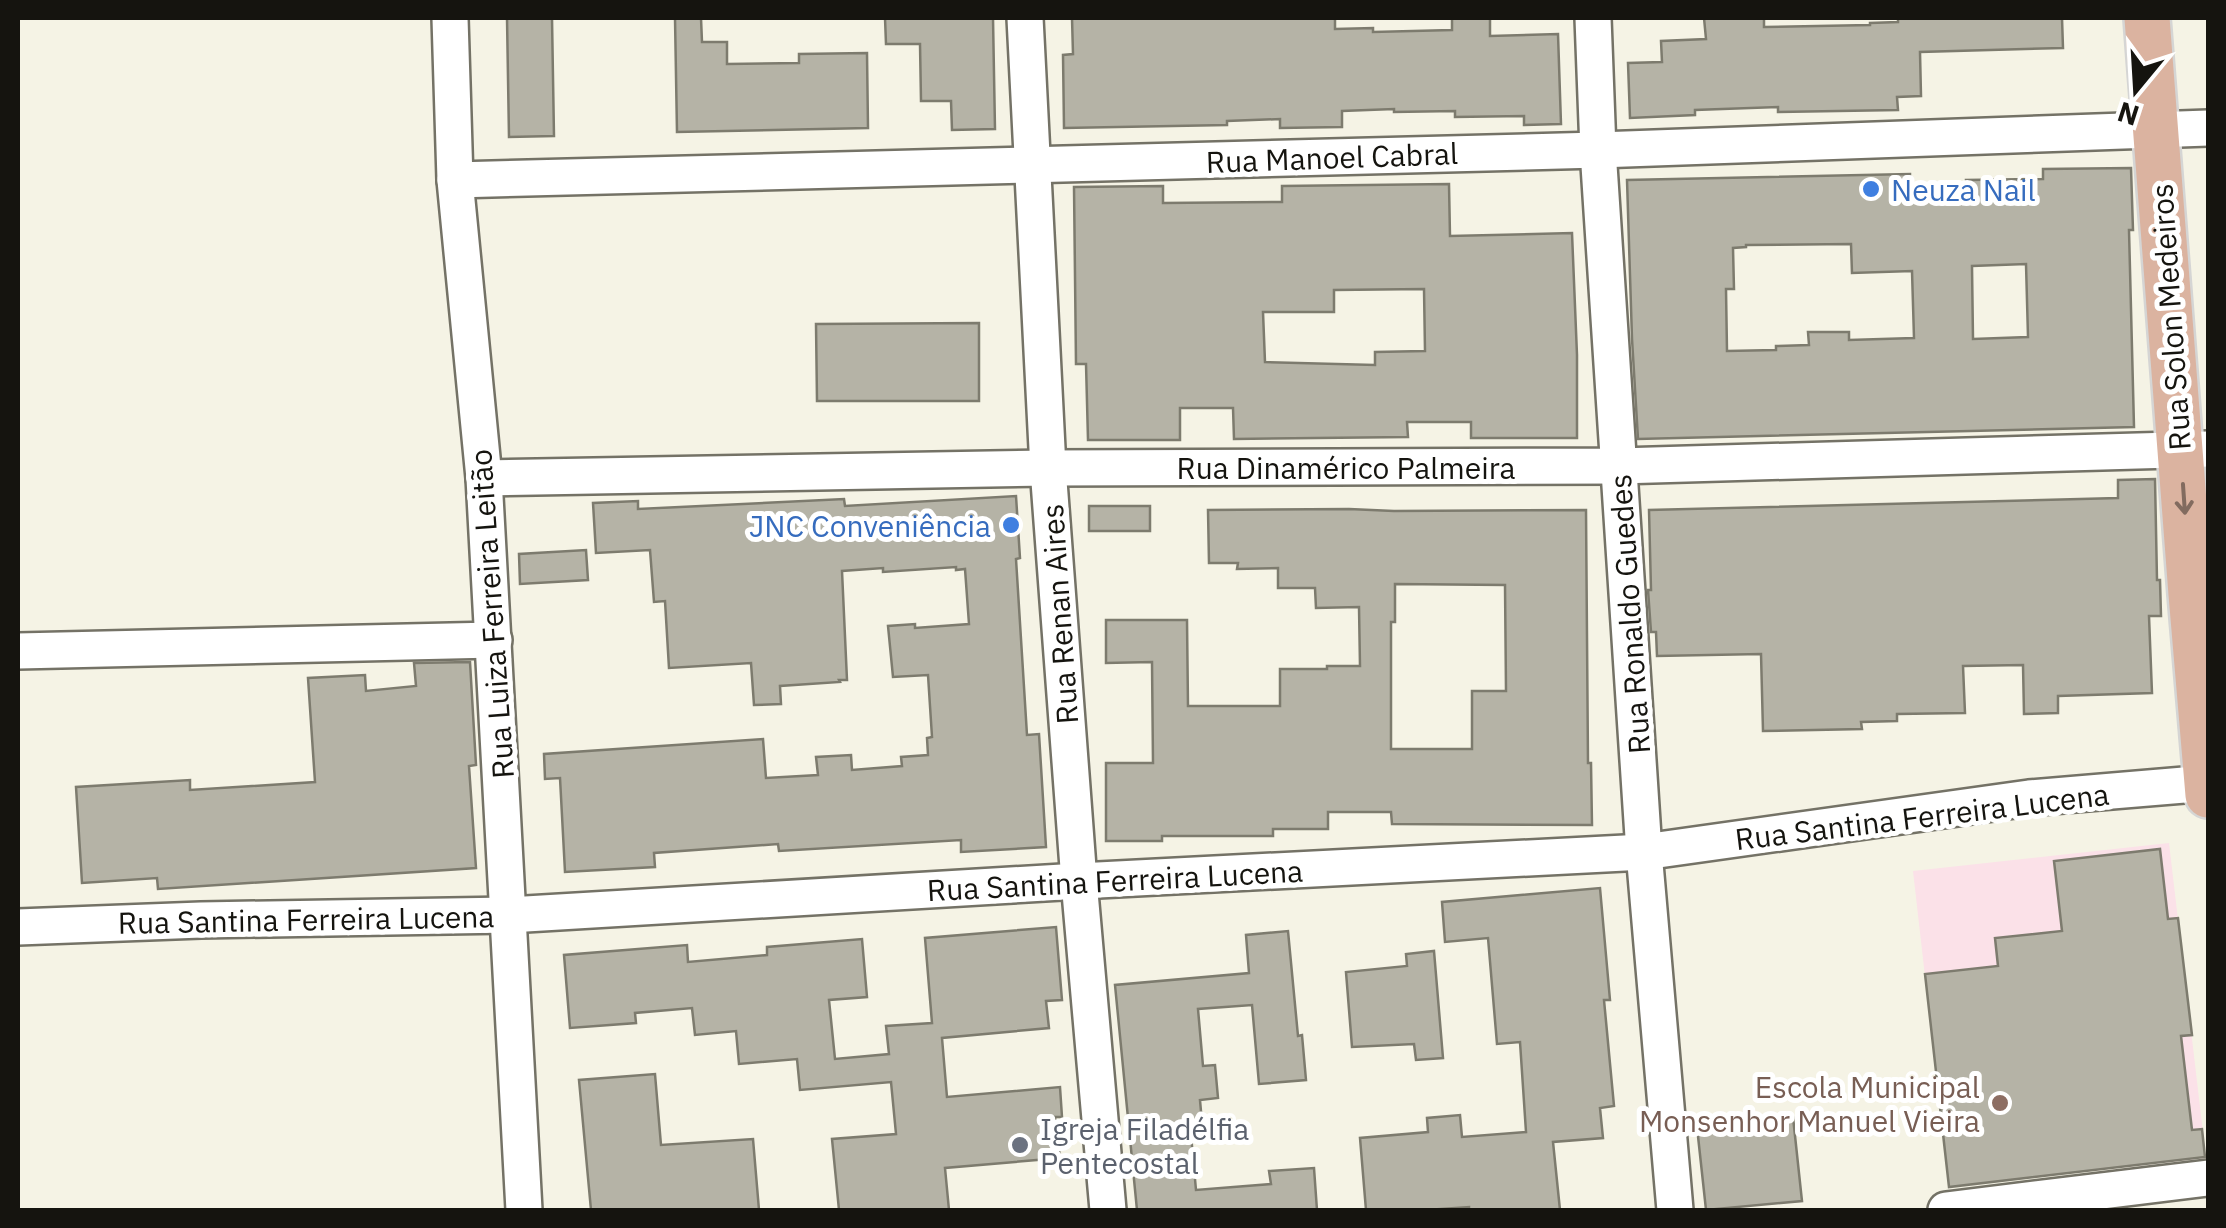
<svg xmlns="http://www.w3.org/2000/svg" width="2226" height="1228" font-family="'IBM Plex Sans',sans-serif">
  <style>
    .education { fill: #fbe1e8 }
    .building { fill: #b5b3a6; stroke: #7d7b6e; stroke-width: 2.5; fill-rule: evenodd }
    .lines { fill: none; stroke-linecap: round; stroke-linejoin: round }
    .minor-casing { stroke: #747266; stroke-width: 40 }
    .major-casing { stroke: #d5d5d4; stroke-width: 50 }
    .minor { stroke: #fff; stroke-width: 35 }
    .major { stroke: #dbb3a0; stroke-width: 45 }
    .oneway { stroke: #826b5f }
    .shop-dot { fill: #3f7fe0; stroke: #fff; stroke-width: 4 }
    .education-dot { fill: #8d6e63; stroke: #fff; stroke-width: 4 }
    .worship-dot { fill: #6b7280; stroke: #fff; stroke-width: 4 }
    .labels { text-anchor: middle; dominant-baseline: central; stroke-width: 10; stroke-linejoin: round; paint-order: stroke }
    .street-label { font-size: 30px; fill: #15140f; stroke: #fff }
    .shop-label { font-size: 30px; fill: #366cbe; stroke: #fff; text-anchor: start }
    .education-label { font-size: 30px; fill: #785e54; stroke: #fff; text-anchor: end }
    .worship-label { font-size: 30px; fill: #5b616d; stroke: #fff; text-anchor: start }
  </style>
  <rect width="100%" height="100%" fill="#f5f3e5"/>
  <!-- education -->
  <polygon class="education" points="2169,843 2206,1158 1949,1187 1913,871"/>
  <!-- building -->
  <g class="building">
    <polygon points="507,18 552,18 554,136 509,137"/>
    <polygon points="675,18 701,18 702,42 727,42 727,64 799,63 799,54 867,53 868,128 677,132"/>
    <polygon points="885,18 993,18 995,129 952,130 951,101 921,101 920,44 886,44"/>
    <polygon points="1072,18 1335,18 1335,29 1373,28 1373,32 1452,30 1452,18 1490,18 1490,36 1558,34 1561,124 1524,125 1524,116 1455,117 1455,111 1394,112 1394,109 1342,111 1342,127 1280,128 1280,119 1227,121 1227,125 1064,128 1063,55 1073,54"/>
    <polygon points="1704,18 1764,18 1764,27 1870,25 1870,23 1898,22 1898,18 2062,18 2063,48 1920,52 1921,96 1897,97 1898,110 1778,112 1778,107 1695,110 1695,115 1630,118 1628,63 1662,62 1661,41 1706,39"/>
    <path d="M2131 168 2133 230H2129L2134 427 1638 439 1632 339 1627 180 1910 174V199L1967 197 1966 180 2043 179V169ZM1851 244 1852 273 1912 271 1914 338 1849 340V332H1808L1809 345 1776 346V350L1727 351 1726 289H1734L1733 248 1746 247V245ZM2026 264 2028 337 1973 339 1972 266Z"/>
    <path d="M1449 184 1450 236 1572 233 1577 355V438H1471V422H1407L1408 437 1234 439 1233 408H1180V440H1088L1086 364H1076L1074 187 1163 186V203L1282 202V186ZM1424 289 1425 351 1375 352V365L1265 362 1263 312H1334V290Z"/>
    <polygon points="979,323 979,401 817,401 816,324"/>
    <polygon points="2155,479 2157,580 2160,580 2161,616 2149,616 2152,693 2058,696 2058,713 2024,714 2023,665 1963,666 1965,713 1897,714 1897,721 1861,722 1862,729 1763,731 1761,654 1657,656 1656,632 1651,632 1648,590 1651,590 1649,510 2118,498 2118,480"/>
    <polygon points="1016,496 1020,558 1016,559 1027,735 1039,734 1046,847 961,852 961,840 779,851 778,844 654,853 655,867 565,872 560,778 545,779 544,754 763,739 766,778 818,775 816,757 851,755 852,770 902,766 901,757 928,755 927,738 932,737 928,675 893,677 888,626 915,624 915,628 969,624 965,569 956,570 956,567 883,572 883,568 842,571 847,680 839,680 840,682 780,686 781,704 754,705 751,663 669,668 665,601 654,602 650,550 596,553 593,503 638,501 638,509 844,499 845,506"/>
    <rect x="1089" y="506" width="61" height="25"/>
    <path d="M1349 509 1394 511 1586 510 1588 763H1591L1592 825 1392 824 1391 812H1328V829H1273V836H1162V841H1106V763H1153L1152 662 1106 663V620H1187L1188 706H1280V669H1327V666H1360L1359 607 1316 608 1315 588H1278V568L1237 569 1238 563H1209L1208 510ZM1395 584 1505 585 1506 691H1472V749H1391V622H1395Z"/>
    <polygon points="586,550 588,580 520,584 519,554"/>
    <polygon points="470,662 476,765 469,766 476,868 158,889 157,878 82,883 76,787 190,780 190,790 315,782 308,678 365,675 366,691 416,686 414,663"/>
    <polygon points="2160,849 2168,919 2178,918 2192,1035 2181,1036 2192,1130 2202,1129 2205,1157 1949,1187 1925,974 1998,966 1995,938 2062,931 2054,861"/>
    <polygon points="1600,888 1610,1000 1604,1000 1614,1106 1600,1108 1603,1138 1553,1142 1560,1210 1469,1210 1469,1207 1426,1210 1366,1210 1360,1138 1428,1132 1427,1118 1460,1115 1462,1137 1526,1132 1520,1042 1497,1044 1488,938 1445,942 1442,902"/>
    <polygon points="1056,927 1062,1000 1046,1001 1049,1028 942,1038 947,1097 1060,1087 1062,1117 1055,1117 1060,1158 945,1168 949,1210 839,1210 832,1139 896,1134 891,1082 800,1090 797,1059 739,1064 736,1031 695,1035 692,1008 635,1013 636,1023 570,1028 564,955 687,945 688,962 767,955 767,947 862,939 867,997 829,1000 835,1059 889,1054 886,1026 932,1023 925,938"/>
    <polygon points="1288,931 1298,1036 1302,1035 1306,1080 1259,1084 1252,1005 1198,1009 1203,1066 1215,1065 1218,1098 1200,1100 1203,1134 1191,1135 1196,1190 1271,1184 1269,1171 1314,1168 1317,1210 1137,1210 1115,985 1249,973 1246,935"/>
    <polygon points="1434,951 1443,1058 1416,1060 1414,1044 1352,1047 1346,972 1407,966 1406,954"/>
    <polygon points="655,1074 661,1145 753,1139 759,1210 591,1210 579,1080"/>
    <polygon points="1793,1117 1802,1201 1706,1210 1697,1127"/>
  </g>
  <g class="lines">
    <defs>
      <g id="minor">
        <polyline points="450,18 455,180 484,478 524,1210"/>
        <polyline points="1025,18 1048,468 1079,881 1108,1210"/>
        <polyline points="1593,18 1598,150 1644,852 1675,1210"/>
        <polyline points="455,180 1598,150 2208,128"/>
        <polyline points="484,478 1048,468 1619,466 2208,449"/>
        <polyline points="18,651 494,640"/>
        <polyline points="18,927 201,920 509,915 1079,881 1644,852 2029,798 2208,783"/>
        <polyline points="1946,1210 2208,1178"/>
      </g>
      <polyline id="major" points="2147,18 2191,594 2208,795"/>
    </defs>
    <!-- minor casing -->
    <use href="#minor" class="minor-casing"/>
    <!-- major casing -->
    <use href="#major" class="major-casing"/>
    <!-- minor -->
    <use href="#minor" class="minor"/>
    <!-- major -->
    <use href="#major" class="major"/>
  </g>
  <!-- one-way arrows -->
  <defs><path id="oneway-shaft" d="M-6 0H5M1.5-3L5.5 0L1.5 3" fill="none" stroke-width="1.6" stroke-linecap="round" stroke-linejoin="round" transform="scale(2.5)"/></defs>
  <use class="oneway" href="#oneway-shaft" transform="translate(2184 499) rotate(86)"/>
  <!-- markers -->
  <g class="shop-dot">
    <circle cx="1871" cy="189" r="10"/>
    <circle cx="1011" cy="525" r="10"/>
  </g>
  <circle class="education-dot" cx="2000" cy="1103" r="10"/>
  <circle class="worship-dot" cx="1020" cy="1145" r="10"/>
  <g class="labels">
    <!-- street labels -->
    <g class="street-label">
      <text transform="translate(1332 157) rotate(-2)">Rua Manoel Cabral</text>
      <text transform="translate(2170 317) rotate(-94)">Rua Solon Medeiros</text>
      <text x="1346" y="467">Rua Dinamérico Palmeira</text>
      <text transform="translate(491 614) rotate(-94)">Rua Luiza Ferreira Leitão</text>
      <text transform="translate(1059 614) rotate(-94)">Rua Renan Aires</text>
      <text transform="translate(1629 614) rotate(-94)">Rua Ronaldo Guedes</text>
      <text transform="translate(1922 816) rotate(-7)">Rua Santina Ferreira Lucena</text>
      <text transform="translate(1115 880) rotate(-3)">Rua Santina Ferreira Lucena</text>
      <text transform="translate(306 919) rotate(-1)">Rua Santina Ferreira Lucena</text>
    </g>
    <!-- shop labels -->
    <g class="shop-label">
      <text x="1891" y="189">Neuza Nail</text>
      <text x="991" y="525" text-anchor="end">JNC Conveniência</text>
    </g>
    <!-- education labels -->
    <g class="education-label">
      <text x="1980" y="1086">Escola Municipal<tspan x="1980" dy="34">Monsenhor Manuel Vieira</tspan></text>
    </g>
    <!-- worship labels -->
    <g class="worship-label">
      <text x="1040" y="1128">Igreja Filadélfia<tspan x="1040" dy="34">Pentecostal</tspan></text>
    </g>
  </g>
  <!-- border -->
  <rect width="2226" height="1228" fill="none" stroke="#15140f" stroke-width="40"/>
  <!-- north arrow -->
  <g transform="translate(2136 90) rotate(198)" stroke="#ffffff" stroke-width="8" paint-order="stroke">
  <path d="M0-8L18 38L0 25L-18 38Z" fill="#15140f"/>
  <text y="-15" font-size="28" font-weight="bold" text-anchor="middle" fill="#15140f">N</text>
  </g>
</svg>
